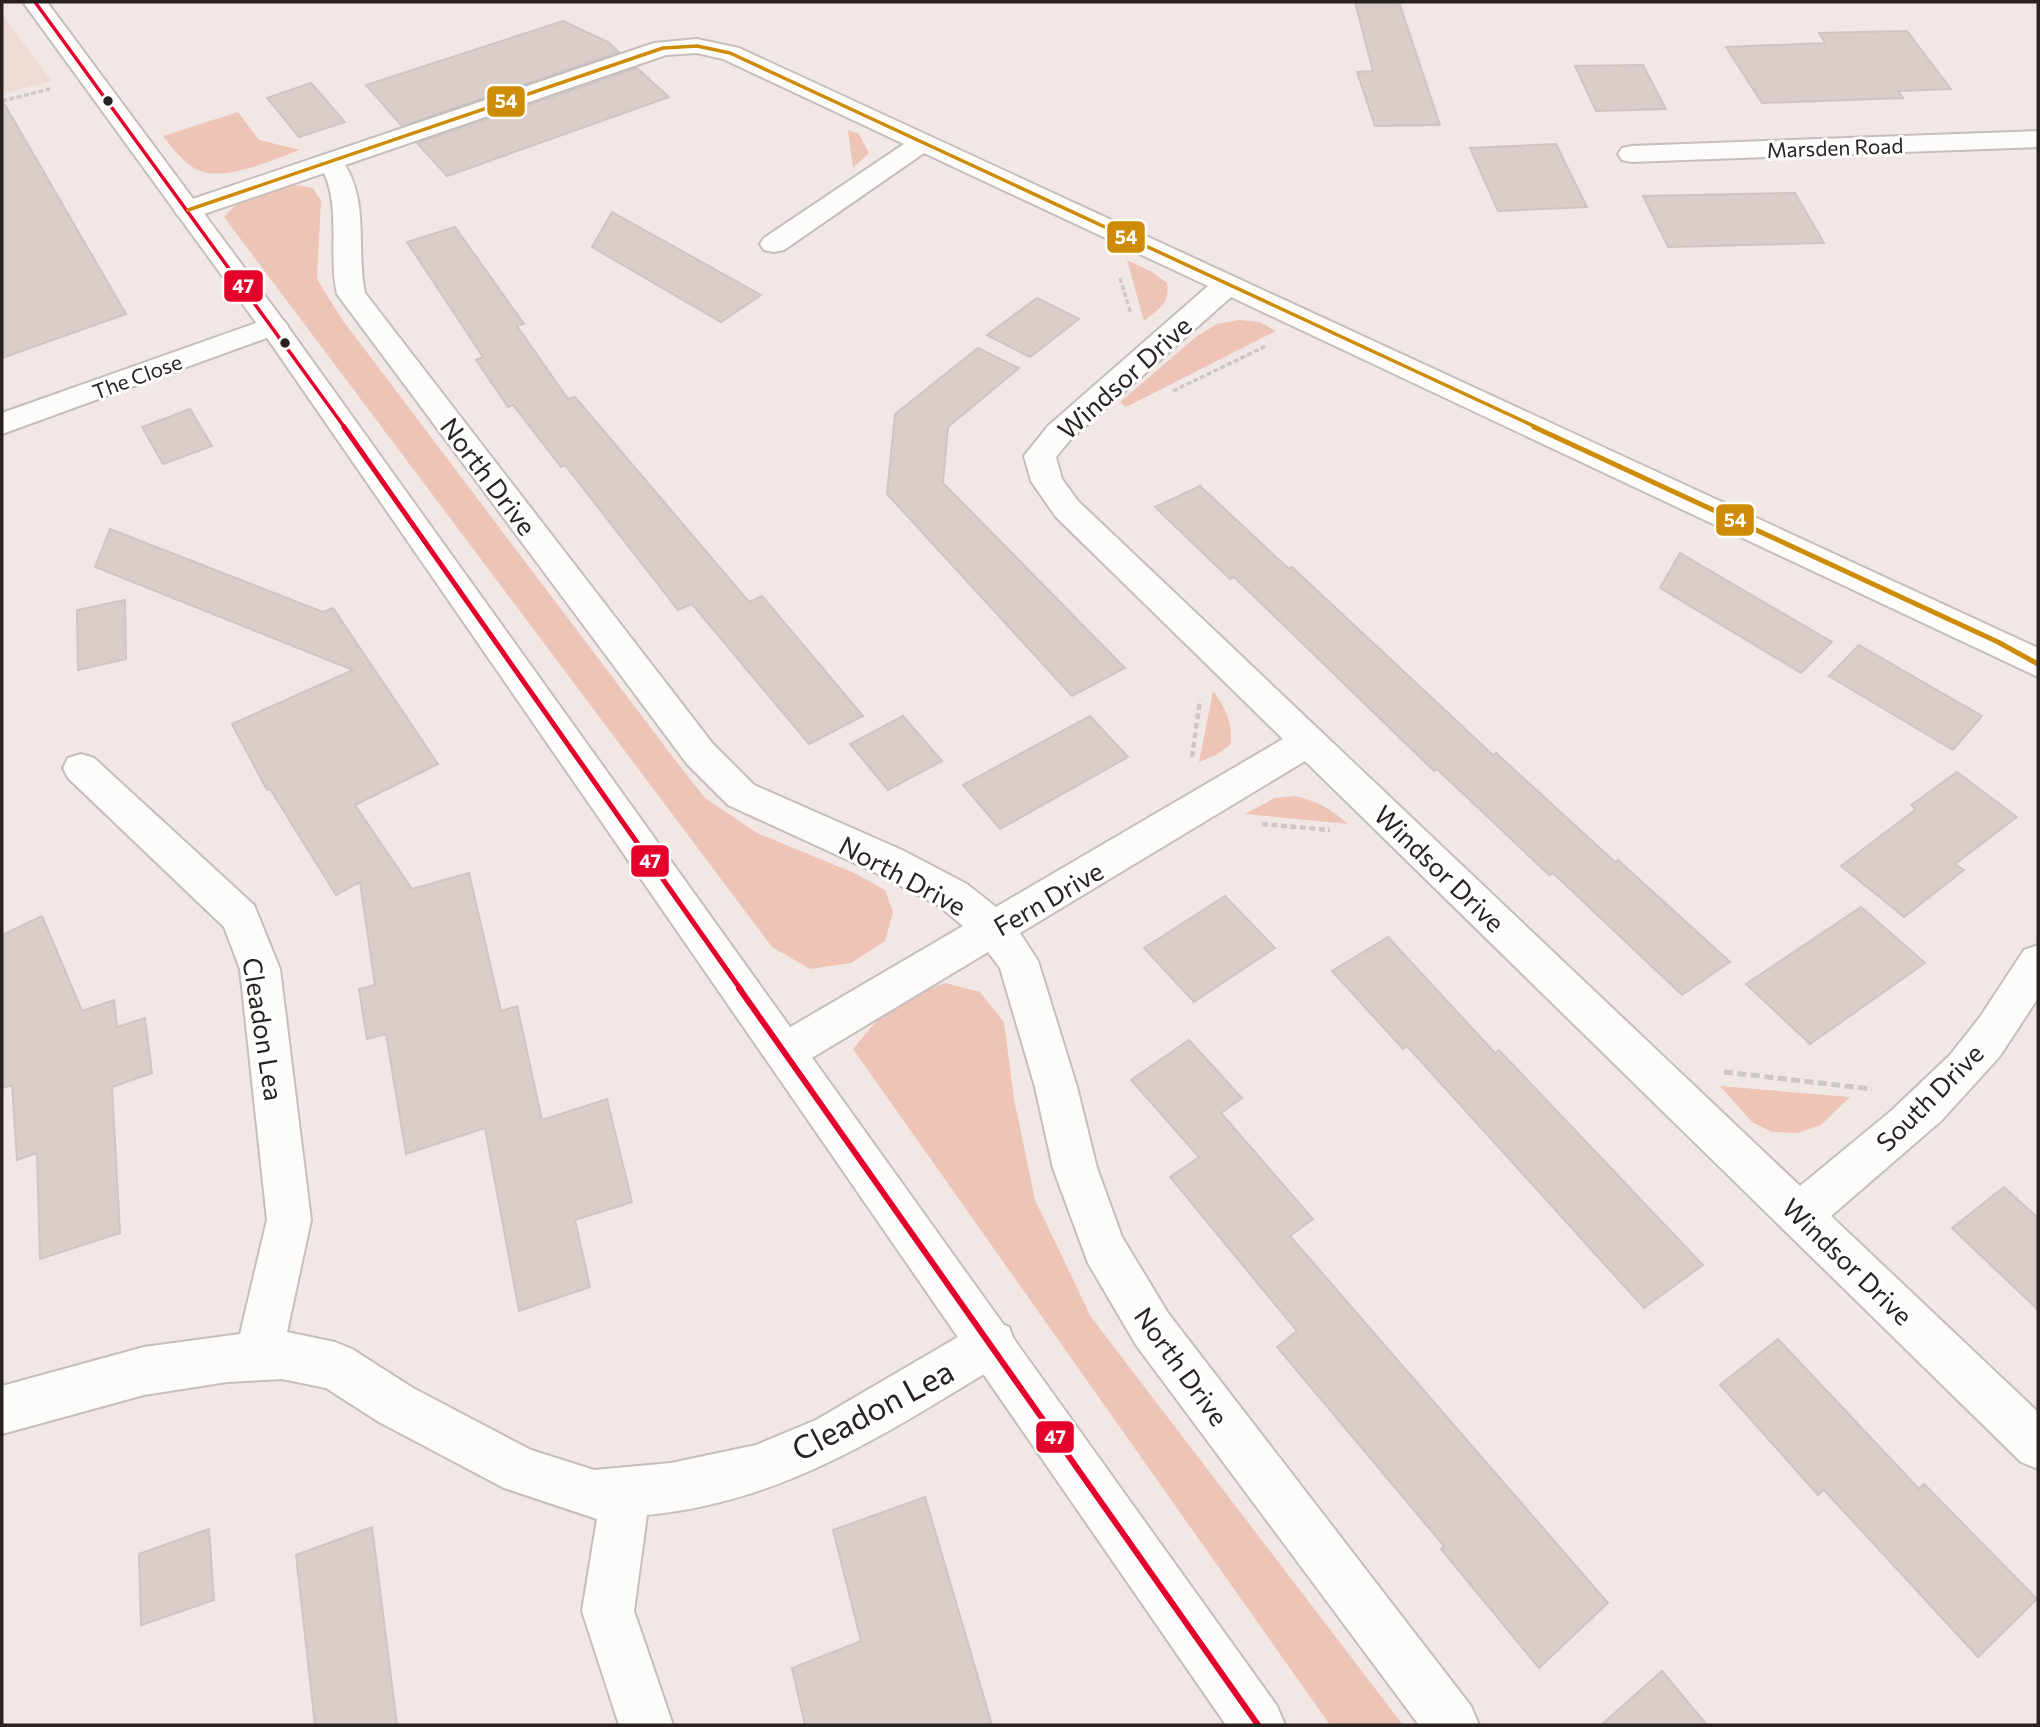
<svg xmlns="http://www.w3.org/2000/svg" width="2040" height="1727" font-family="Commissioner,sans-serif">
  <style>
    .built { fill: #eedbd5 }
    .green { fill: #eec4b7 }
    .building { fill: #dbceca; stroke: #cec6c4; stroke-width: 2 }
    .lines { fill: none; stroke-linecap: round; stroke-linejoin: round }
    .minor-casing { stroke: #c6bebc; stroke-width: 4 }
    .tertiary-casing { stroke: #c6bebc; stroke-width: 4 }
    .path-far2 { stroke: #cbc8c7; stroke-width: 3.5; stroke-dasharray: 5 2.5; stroke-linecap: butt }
    .path-far1 { stroke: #cbc8c7; stroke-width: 4.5; stroke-dasharray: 6 3.5; stroke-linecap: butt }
    .path { stroke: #cbc8c7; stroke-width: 5; stroke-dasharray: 9 4.5; stroke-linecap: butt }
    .minor { fill: #fdfcfb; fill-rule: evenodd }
    .tertiary { fill: #fdfcfb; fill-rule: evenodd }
    .bus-1-far2-casing { stroke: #fff; stroke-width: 7 }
    .bus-1-far1-casing { stroke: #fff; stroke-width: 10 }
    .bus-1-casing { stroke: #fff; stroke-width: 11 }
    .bus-2-far1-casing { stroke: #fff; stroke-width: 7 }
    .bus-2-casing { stroke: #fff; stroke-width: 10 }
    .bus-1-far2 { stroke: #e4002b; stroke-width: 3.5 }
    .bus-1-far1 { stroke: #e4002b; stroke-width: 5 }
    .bus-1 { stroke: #e4002b; stroke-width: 6 }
    .bus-2-far1 { stroke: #ce8c06; stroke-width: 3.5 }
    .bus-2 { stroke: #ce8c06; stroke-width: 5 }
    .bus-dot { fill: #292220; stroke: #fff; stroke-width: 2.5 }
    .labels { text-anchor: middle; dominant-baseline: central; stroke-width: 6; stroke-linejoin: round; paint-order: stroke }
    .far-street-label { font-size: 21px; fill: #292220; stroke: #fff }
    .street-label { font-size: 26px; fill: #292220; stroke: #fff }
    .near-street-label { font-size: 32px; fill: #292220; stroke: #fff }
    .line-badge { stroke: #fff; stroke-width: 2.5 }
    .badge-label { font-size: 19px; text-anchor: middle; font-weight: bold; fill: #fff }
  </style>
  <rect width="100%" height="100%" fill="#f1e8e5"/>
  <!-- built -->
  <polygon class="built" points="2,15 52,81 2,94"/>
  <!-- green -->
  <g class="green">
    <path d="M238 112 259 140 300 150C273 159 220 185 194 168 181 160 172 147 163 136Z"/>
    <polygon points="848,130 859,134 869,153 853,168"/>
    <path d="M289 184 313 188 321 201 317 279 341 318 672 756 705 798 757 833 854 873 885 890 893 912 885 941 851 963 810 969 772 947 224 217C239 197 266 190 289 184Z"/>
    <path d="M1127 260 1152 272 1167 283C1171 302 1158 310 1144 321Z"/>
    <polygon points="1239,320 1260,322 1276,331 1126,407 1120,402 1197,336 1217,324"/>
    <path d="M1213 691C1226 709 1232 721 1231 744L1218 754 1199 762Z"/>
    <path d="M1295 796C1317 801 1331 809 1348 824L1245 814 1275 798Z"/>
    <polygon points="946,983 980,992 1004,1022 1014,1099 1035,1200 1091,1317 1403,1725 1330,1725 853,1049 877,1020 908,995"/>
    <polygon points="1720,1086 1850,1097 1821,1125 1798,1133 1772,1132 1752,1122"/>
  </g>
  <!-- building -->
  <g class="building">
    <polygon points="1355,2 1399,2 1440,125 1375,126 1357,72 1373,71"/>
    <polygon points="563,21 608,42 619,52 402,126 366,85"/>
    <polygon points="1907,31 1951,89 1898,91 1903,98 1762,103 1726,47 1825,43 1819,33"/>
    <polygon points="1643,65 1666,109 1596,111 1575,66"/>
    <polygon points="637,68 669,97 447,176 417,143"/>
    <polygon points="311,83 345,122 299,137 267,98"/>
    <polygon points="2,100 126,314 2,358"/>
    <polygon points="1556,144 1587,207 1498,211 1470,148"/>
    <polygon points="1795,193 1824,243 1668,247 1643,196"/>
    <polygon points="612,212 761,295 721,322 592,247"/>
    <polygon points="455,227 524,324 517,326 568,399 575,397 749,602 762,596 863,716 809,744 692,604 678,610 565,465 561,467 513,405 508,407 476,360 483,357 407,242"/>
    <polygon points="1037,298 1079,319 1030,357 987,335"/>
    <polygon points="978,348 1019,368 948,427 943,483 1125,668 1072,696 887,494 895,414"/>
    <polygon points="190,409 212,446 163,464 142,427"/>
    <polygon points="1200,486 1289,569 1292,567 1493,755 1496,753 1615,862 1618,860 1730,962 1682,995 1553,873 1549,875 1437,769 1434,771 1234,577 1230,579 1155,507"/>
    <polygon points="110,529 323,612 333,608 438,764 355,805 412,889 469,873 501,1011 517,1006 542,1120 607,1099 632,1202 575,1220 590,1287 519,1311 485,1128 406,1154 386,1034 367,1039 359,989 375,985 360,882 336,895 270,789 267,790 232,724 353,670 95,567"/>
    <polygon points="1680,553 1832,642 1801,673 1660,588"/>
    <polygon points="125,600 126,659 78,670 77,610"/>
    <polygon points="1859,645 1982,716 1953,750 1829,676"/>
    <polygon points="903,716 942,761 888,790 850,744"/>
    <polygon points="1090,716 1128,757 1000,829 963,785"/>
    <polygon points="1957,772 2017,817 1955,864 1964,870 1904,917 1841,866 1916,809 1911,805"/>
    <polygon points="1225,896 1275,948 1194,1002 1144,948"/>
    <polygon points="1861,907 1925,963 1810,1044 1746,984"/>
    <polygon points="42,916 82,1011 114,1000 117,1027 145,1018 152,1073 112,1087 120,1233 40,1259 37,1153 17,1160 12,1085 2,1088 2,935"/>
    <polygon points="1388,937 1495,1053 1499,1050 1703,1265 1644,1308 1407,1046 1403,1049 1332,971"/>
    <polygon points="1189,1040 1242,1098 1221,1113 1313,1219 1290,1236 1608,1603 1539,1668 1441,1549 1444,1546 1277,1347 1297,1331 1170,1177 1199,1157 1131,1080"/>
    <polygon points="2004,1187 2038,1218 2038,1310 1952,1228"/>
    <polygon points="1778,1339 1919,1489 1924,1484 2037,1599 1978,1657 1824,1490 1818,1495 1720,1385"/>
    <polygon points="925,1497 992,1725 805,1725 792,1668 861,1641 833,1530"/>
    <polygon points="372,1527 397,1725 315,1725 296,1555"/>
    <polygon points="209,1529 214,1600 141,1625 139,1554"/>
    <polygon points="1662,1671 1707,1725 1601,1725"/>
  </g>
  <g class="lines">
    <defs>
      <g id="minor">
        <path d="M697 39 739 48 2038 648V677L1231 297 1070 440 1056 457 1062 479 1078 501 1800 1186 1891 1111 1950 1055 1980 1017 2024 950 2038 945V998L2000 1056 1942 1120 1831 1216 2038 1412V1469L2021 1462 1305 761 1020 933 1038 961 1077 1087 1097 1168 1122 1237 1168 1313 1471 1706 1479 1725H1419L1136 1345 1088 1263 1053 1168 1035 1087 1000 968 988 952 800 1065 785 1071 770 1065 764 1052 770 1039 963 926 939 906 874 872 728 805 687 764 337 294C328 255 341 209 324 173L198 216 188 218 178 216 174 210 178 204 654 43ZM697 53 723 59 904 144 764 238 760 244 764 250 774 252 784 250 924 153 1208 286 1048 426 1024 456 1031 481 1056 517 1283 739 996 907 967 884 902 850 754 785 713 744 365 293C356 251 369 203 345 165L666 55Z"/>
        <polygon points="2038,131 2038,147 1631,162 1622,160 1618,154 1622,148 1631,146"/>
        <polygon points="273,317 283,320 288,326 283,332 2,434 2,413"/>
        <path d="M81 754 94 758 254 905 280 969 311 1220 287 1332 335 1342 352 1349 413 1388 531 1450 594 1470 671 1463 756 1445 816 1420 975 1327 992 1320 1009 1327 1015 1343 1009 1359C892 1429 787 1502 647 1515L634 1611 673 1725H619L582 1611 597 1519 504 1488 379 1422 326 1388 282 1379 227 1382 144 1395 2 1434V1386L144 1347 240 1334 267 1220 240 969 224 927 68 778 63 768 68 758Z"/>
      </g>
      <polygon id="tertiary" points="23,2 47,2 283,320 1277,1706 1285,1725 1226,1725 263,332"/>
    </defs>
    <!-- minor casing -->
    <use href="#minor" class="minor-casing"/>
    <!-- tertiary casing -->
    <use href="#tertiary" class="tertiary-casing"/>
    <!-- path-far2 -->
    <g class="path-far2">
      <polyline points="2,101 50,89"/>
      <polyline points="1120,278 1131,314"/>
      <polyline points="1173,391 1266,346"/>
    </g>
    <!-- path-far1 -->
    <g class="path-far1">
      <polyline points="1192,757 1200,700"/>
      <polyline points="1262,824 1330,830"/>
    </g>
    <!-- path -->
    <polyline class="path" points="1724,1072 1872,1089"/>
    <!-- minor -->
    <use href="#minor" class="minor"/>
    <!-- tertiary -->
    <use href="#tertiary" class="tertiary"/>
    <defs>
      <polyline id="bus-1-far2" points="35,2 345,428"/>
      <polyline id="bus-1-far1" points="344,427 741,990"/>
      <polyline id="bus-1" points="739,988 1258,1725"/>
      <polyline id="bus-2-far1" points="188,210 663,48 697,46 730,53 1538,428"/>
      <polyline id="bus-2" points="1534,427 1998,642 2038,664"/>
    </defs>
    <!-- bus-1-far2 casing -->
    <use href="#bus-1-far2" class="bus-1-far2-casing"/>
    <!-- bus-1-far1 casing -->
    <use href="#bus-1-far1" class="bus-1-far1-casing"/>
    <!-- bus-1 casing -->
    <use href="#bus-1" class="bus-1-casing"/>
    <!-- bus-2-far1 casing -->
    <use href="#bus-2-far1" class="bus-2-far1-casing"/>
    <!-- bus-2 casing -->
    <use href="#bus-2" class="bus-2-casing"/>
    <!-- bus-1-far2 -->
    <use href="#bus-1-far2" class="bus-1-far2"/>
    <!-- bus-1-far1 -->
    <use href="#bus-1-far1" class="bus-1-far1"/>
    <!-- bus-1 -->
    <use href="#bus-1" class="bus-1"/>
    <!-- bus-2-far1 -->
    <use href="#bus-2-far1" class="bus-2-far1"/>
    <!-- bus-2 -->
    <use href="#bus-2" class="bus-2"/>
  </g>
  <!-- markers -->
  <g class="bus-dot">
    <circle cx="108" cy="101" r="6"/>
    <circle cx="285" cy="343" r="6"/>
  </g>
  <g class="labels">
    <!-- far-street labels -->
    <g class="far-street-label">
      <text transform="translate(1835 147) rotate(-2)">Marsden Road</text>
      <text transform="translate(137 376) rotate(-20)">The Close</text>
    </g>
    <!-- street labels -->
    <g class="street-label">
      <text transform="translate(1124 377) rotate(-42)">Windsor Drive</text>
      <text transform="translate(489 476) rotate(53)">North Drive</text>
      <text transform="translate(1440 868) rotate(44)">Windsor Drive</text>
      <text transform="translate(903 875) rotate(28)">North Drive</text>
      <text transform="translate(1048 898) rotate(-30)">Fern Drive</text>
      <text transform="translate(264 1029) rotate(81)">Cleadon Lea</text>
      <text transform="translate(1929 1097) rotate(-45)">South Drive</text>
      <text transform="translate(1848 1261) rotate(44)">Windsor Drive</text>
      <text transform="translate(1182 1366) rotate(54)">North Drive</text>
    </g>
    <!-- near-street labels -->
    <g class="near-street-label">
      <text transform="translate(872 1409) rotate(-28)">Cleadon Lea</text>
    </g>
  </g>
  <g class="line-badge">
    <rect x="486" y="85" width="40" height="33" rx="7" fill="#ce8c06"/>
    <rect x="1106" y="220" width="40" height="34" rx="7" fill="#ce8c06"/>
    <rect x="223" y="269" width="41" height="34" rx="7" fill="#e4002b"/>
    <rect x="1715" y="503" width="40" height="34" rx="7" fill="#ce8c06"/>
    <rect x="630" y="844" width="40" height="34" rx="7" fill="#e4002b"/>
    <rect x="1035" y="1420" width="40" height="34" rx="7" fill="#e4002b"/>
  </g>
  <g class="badge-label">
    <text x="506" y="108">54</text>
    <text x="1126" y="244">54</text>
    <text x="243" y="293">47</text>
    <text x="1735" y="527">54</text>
    <text x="650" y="868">47</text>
    <text x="1055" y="1444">47</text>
  </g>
  <!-- border -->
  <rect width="2040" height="1727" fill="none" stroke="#292220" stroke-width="7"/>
</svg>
